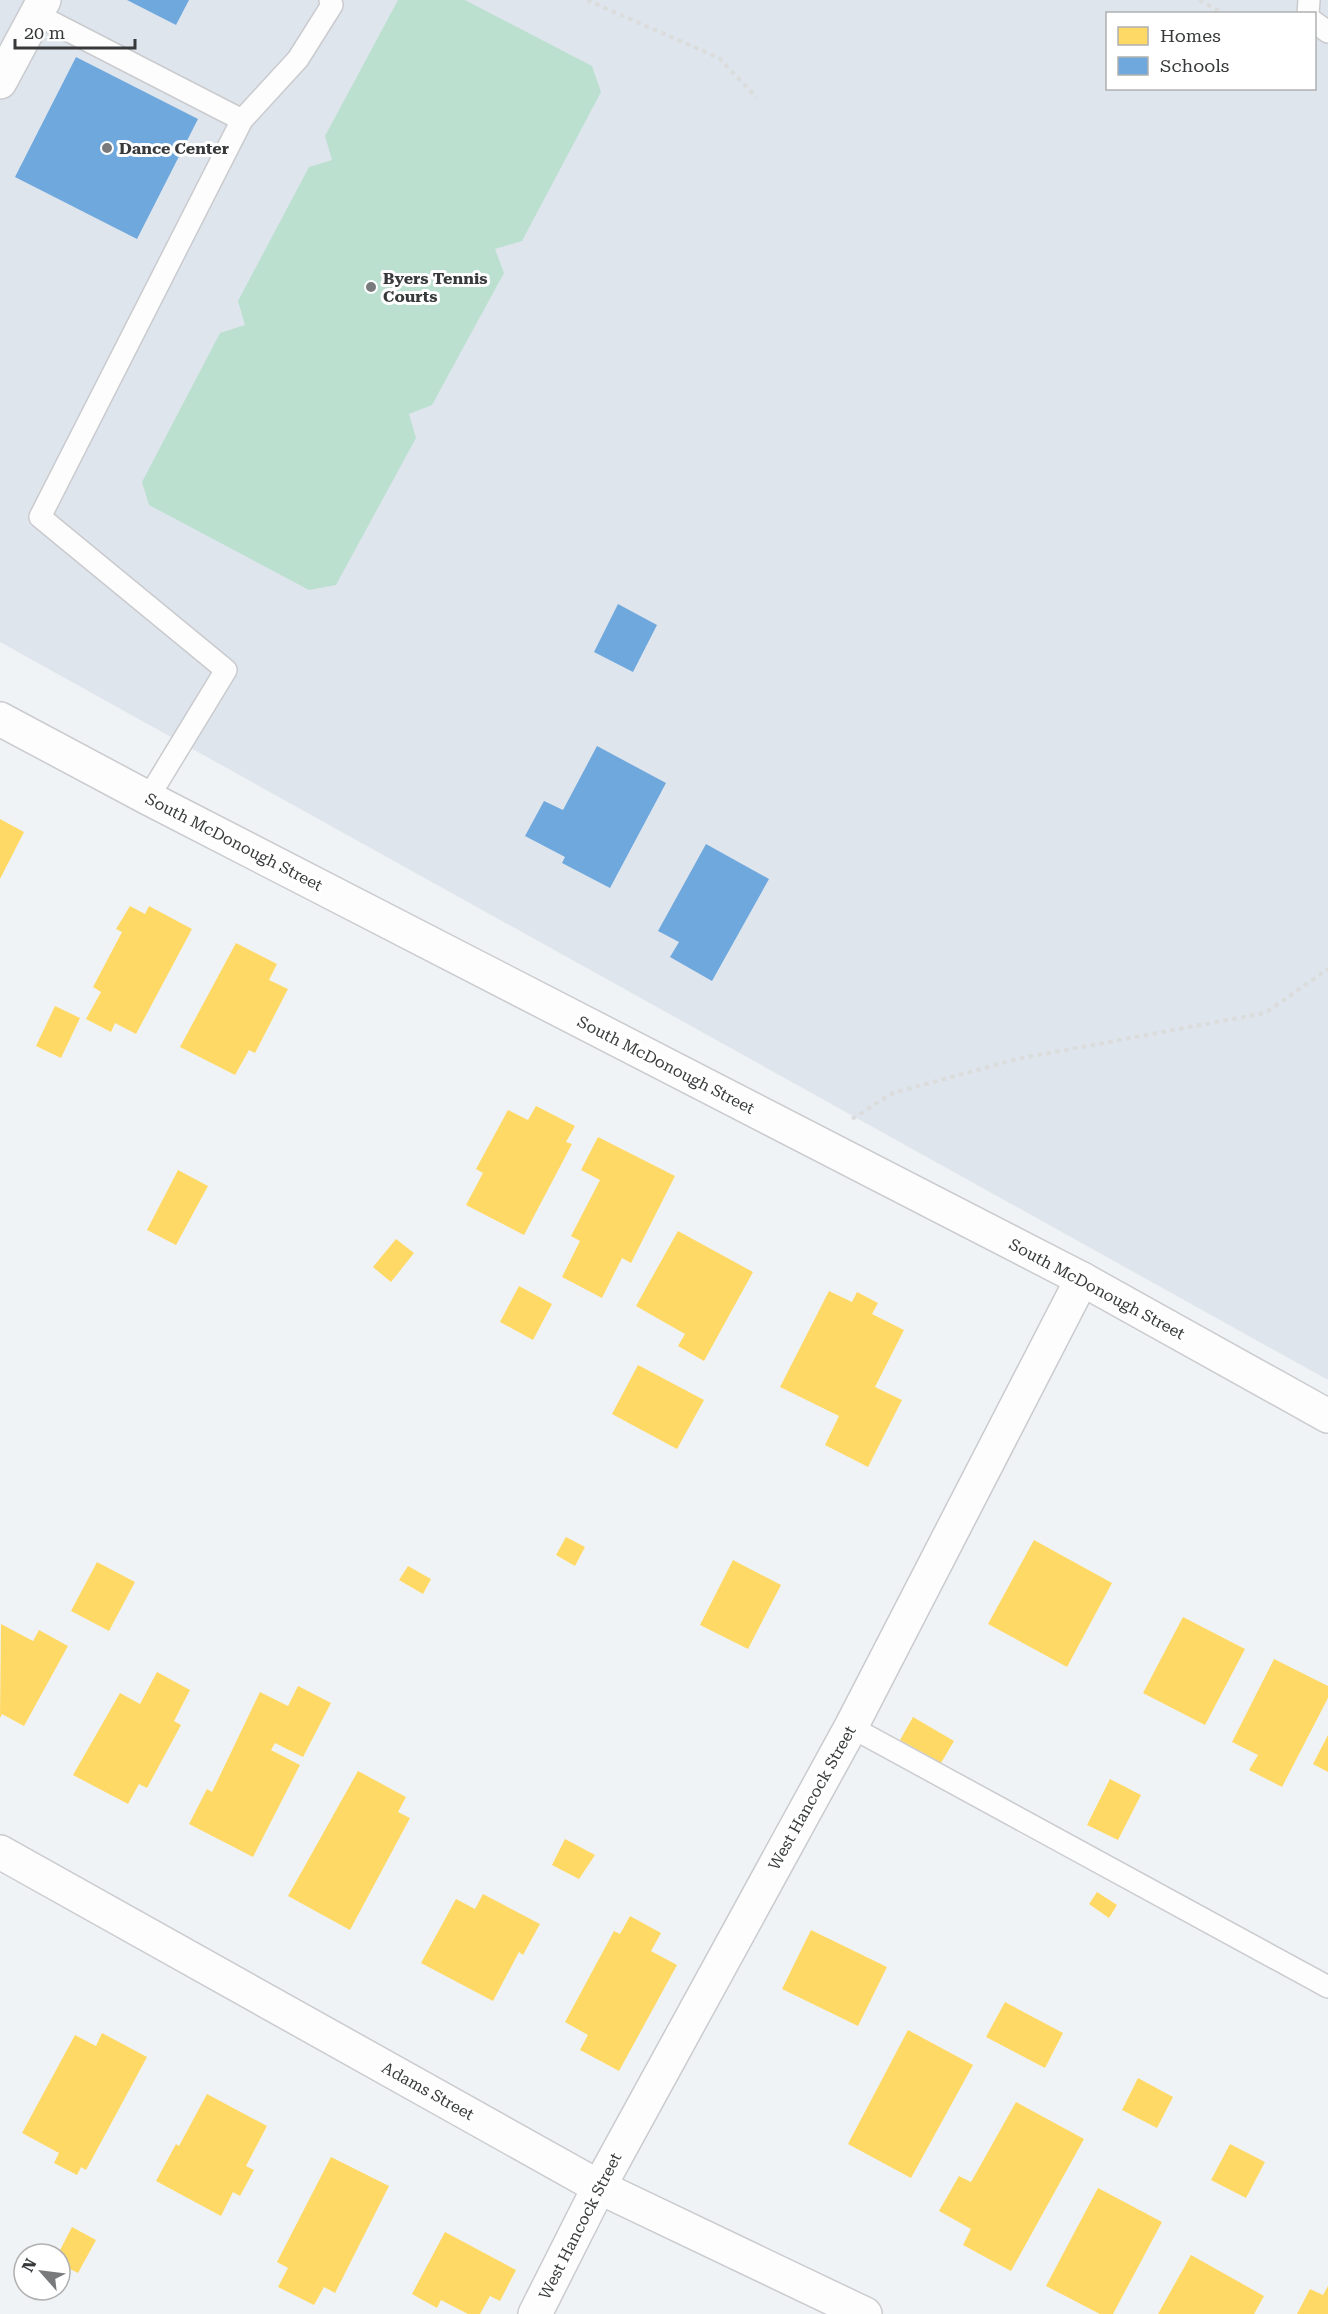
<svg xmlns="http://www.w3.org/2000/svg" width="1328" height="2314" font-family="'Roboto Serif',serif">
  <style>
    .built { fill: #dfe5ed; fill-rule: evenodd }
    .green { fill: #bbe0d0 }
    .homes { fill: #ffd966 }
    .schools { fill: #6fa8dc }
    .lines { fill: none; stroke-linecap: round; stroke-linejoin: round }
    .service-casing { stroke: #cacbce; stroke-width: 24 }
    .minor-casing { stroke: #cacbce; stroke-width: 36 }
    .tertiary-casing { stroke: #cacbce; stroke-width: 36 }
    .path { stroke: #dbdcdc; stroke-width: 4; stroke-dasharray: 4.5 4.5; stroke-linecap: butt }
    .service { stroke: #fdfdfe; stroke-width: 21 }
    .minor { stroke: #fdfdfe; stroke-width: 33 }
    .tertiary { stroke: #fdfdfe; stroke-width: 33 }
    .poi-dot { fill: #787a7c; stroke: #fff; stroke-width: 2 }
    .labels { text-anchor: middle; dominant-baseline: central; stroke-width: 6; stroke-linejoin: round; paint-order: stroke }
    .poi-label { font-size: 16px; font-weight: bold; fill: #37393a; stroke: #fff; text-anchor: start }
    .street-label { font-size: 16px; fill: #37393a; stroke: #fff }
  </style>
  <rect width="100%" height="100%" fill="#f0f3f6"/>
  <!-- built -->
  <path class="built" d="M0 0H1328V1380L0 642ZM1108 14H1314V88H1108Z"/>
  <!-- green -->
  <polygon class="green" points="398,0 465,0 592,66 601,92 522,241 495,249 504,273 432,405 409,414 416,438 336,585 309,590 149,505 142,482 220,333 245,325 238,301 309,167 332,160 325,136"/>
  <!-- homes -->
  <g class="homes">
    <polygon points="0,819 24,832 0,879"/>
    <polygon points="130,906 145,914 149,906 192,929 136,1034 115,1023 111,1032 86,1019 101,992 93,987 122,932 116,929"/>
    <polygon points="236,943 277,964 269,980 288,989 255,1053 249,1050 235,1075 180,1047"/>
    <polygon points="55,1006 80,1018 61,1058 36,1046"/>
    <polygon points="536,1106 575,1126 566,1142 572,1144 524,1235 466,1205 483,1173 476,1169 508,1110 528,1120"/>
    <polygon points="598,1137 675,1176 631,1263 622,1258 602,1298 562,1277 580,1241 571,1236 600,1180 581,1170"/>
    <polygon points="178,1170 208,1186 176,1245 147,1230"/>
    <polygon points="678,1231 753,1272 704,1361 678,1346 685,1334 636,1306"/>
    <polygon points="396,1239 414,1253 391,1282 373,1267"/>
    <polygon points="519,1286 552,1304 533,1340 500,1322"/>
    <polygon points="829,1291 852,1302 857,1292 878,1303 872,1314 904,1330 875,1387 902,1400 868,1467 825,1445 839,1416 780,1387"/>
    <polygon points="638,1365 704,1400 677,1449 612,1414"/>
    <polygon points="566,1537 585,1547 575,1566 556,1555"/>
    <polygon points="1034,1540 1112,1583 1067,1667 988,1624"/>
    <polygon points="733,1560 781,1585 748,1649 700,1625"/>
    <polygon points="97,1562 135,1582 109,1631 71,1611"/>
    <polygon points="408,1566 431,1579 423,1594 399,1580"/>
    <polygon points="1183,1617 1245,1649 1205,1725 1143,1693"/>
    <polygon points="1,1624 33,1641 39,1630 68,1646 24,1726 2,1714 0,1718"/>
    <polygon points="1274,1659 1328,1686 1328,1698 1282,1787 1249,1770 1258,1755 1232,1742"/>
    <polygon points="157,1672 190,1690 174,1721 181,1725 147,1788 139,1784 128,1804 73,1775 120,1693 140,1704"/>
    <polygon points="298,1686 331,1703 303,1757 275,1743 271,1750 300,1765 253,1857 189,1824 207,1789 212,1792 260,1692 288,1706"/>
    <polygon points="913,1717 954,1741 941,1763 900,1740"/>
    <polygon points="1328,1735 1328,1772 1313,1764"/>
    <polygon points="358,1771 406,1797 398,1812 410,1818 350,1930 288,1896"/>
    <polygon points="1110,1779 1141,1795 1118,1840 1087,1825"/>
    <polygon points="565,1839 595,1855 579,1879 552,1865"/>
    <polygon points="1097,1892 1117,1905 1109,1918 1089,1904"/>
    <polygon points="483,1894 540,1924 523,1955 519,1952 493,2001 421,1963 456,1899 475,1909"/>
    <polygon points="630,1916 661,1933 651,1951 677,1965 619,2071 580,2050 588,2035 565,2022 614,1931 620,1934"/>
    <polygon points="811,1930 887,1967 858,2026 782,1989"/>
    <polygon points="1005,2002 1063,2033 1045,2068 986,2037"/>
    <polygon points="908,2030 973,2065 911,2178 848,2144"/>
    <polygon points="102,2033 147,2057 86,2170 81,2167 77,2175 54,2163 59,2153 22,2133 75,2035 96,2046"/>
    <polygon points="1138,2078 1173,2097 1157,2128 1122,2110"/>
    <polygon points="207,2094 267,2126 246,2166 254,2170 240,2196 233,2192 221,2216 156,2181 176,2144 179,2146"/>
    <polygon points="1016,2102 1084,2139 1011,2271 963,2245 971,2229 939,2211 959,2176 971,2182"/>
    <polygon points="1230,2144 1265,2162 1246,2198 1211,2180"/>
    <polygon points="331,2157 389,2186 335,2293 324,2287 314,2305 278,2287 288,2268 277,2262"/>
    <polygon points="1098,2188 1162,2222 1113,2314 1100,2314 1046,2286"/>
    <polygon points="72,2227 96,2240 78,2273 60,2264 60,2254 58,2254"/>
    <polygon points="445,2232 516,2270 500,2301 490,2296 480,2314 468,2314 441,2300 437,2308 412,2294"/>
    <polygon points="1191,2255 1264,2296 1254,2314 1158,2314"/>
    <polygon points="1328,2286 1328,2314 1297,2314 1310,2289 1323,2295"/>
  </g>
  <!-- schools -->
  <g class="schools">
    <polygon points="127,0 189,0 176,25"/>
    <polygon points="76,57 198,119 137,239 15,177"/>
    <polygon points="618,604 657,625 633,672 594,652"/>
    <polygon points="597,746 666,783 610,888 562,863 565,857 525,836 544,801 563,810"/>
    <polygon points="706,844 769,879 712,981 670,957 679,942 658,931"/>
  </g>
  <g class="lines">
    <defs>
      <g id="service">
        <polyline points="36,14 242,120"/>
        <polyline points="1308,14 1309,0"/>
        <polyline points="1314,22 1328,32"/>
        <polyline points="148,798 226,670 40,517 242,120 298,59 332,5 330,0"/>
        <polyline points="851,1727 1328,1987"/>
      </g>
      <g id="minor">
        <polyline points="0,82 44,0"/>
        <polyline points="0,1852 599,2187 865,2314"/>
        <polyline points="535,2314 599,2187 851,1727 1082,1279"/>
      </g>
      <polyline id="tertiary" points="0,719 148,798 1082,1279 1328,1416"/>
    </defs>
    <!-- service casing -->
    <use href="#service" class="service-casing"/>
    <!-- minor casing -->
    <use href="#minor" class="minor-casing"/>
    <!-- tertiary casing -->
    <use href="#tertiary" class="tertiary-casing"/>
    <!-- path -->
    <g class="path">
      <polyline points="587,0 719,58 757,98"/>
      <polyline points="1199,0 1225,14"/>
      <polyline points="852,1119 893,1093 1017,1059 1265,1013 1328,969"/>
    </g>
    <!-- service -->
    <use href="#service" class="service"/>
    <!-- minor -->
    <use href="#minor" class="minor"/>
    <!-- tertiary -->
    <use href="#tertiary" class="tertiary"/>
  </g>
  <!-- markers -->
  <g class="poi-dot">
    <circle cx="107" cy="148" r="6"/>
    <circle cx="371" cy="287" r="6"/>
  </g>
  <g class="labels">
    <!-- poi labels -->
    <g class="poi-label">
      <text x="119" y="148">Dance Center</text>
      <text x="383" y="278">Byers Tennis<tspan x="383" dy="18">Courts</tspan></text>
    </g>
    <!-- street labels -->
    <g class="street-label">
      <text transform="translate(234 842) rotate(27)">South McDonough Street</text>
      <text transform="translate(666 1065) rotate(27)">South McDonough Street</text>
      <text transform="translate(1097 1289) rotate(28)">South McDonough Street</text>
      <text transform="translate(812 1798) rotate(-61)">West Hancock Street</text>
      <text transform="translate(428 2091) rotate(29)">Adams Street</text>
      <text transform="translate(580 2226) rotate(-63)">West Hancock Street</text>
    </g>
  </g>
  <!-- legend -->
  <rect x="1106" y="12" width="210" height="78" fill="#ffffff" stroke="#afb0b0" stroke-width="1.5"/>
  <rect x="1118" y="27" width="30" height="18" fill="#ffd966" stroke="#afb0b0" stroke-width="1.5"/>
  <text x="1160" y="42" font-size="18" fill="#37393a">Homes</text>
  <rect x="1118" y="57" width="30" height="18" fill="#6fa8dc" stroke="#afb0b0" stroke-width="1.5"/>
  <text x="1160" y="72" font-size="18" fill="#37393a">Schools</text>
  <!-- north arrow -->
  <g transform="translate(42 2272) rotate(298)"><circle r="28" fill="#ffffff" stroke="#afb0b0" stroke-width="1.5"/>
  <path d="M0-4.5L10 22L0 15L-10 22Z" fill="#787a7c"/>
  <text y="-9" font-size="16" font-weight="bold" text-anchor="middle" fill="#37393a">N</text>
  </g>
  <!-- scale -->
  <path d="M15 39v9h120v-9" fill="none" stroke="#37393a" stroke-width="3"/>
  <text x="24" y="39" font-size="18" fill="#37393a" stroke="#ffffff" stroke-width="4.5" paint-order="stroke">20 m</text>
</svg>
